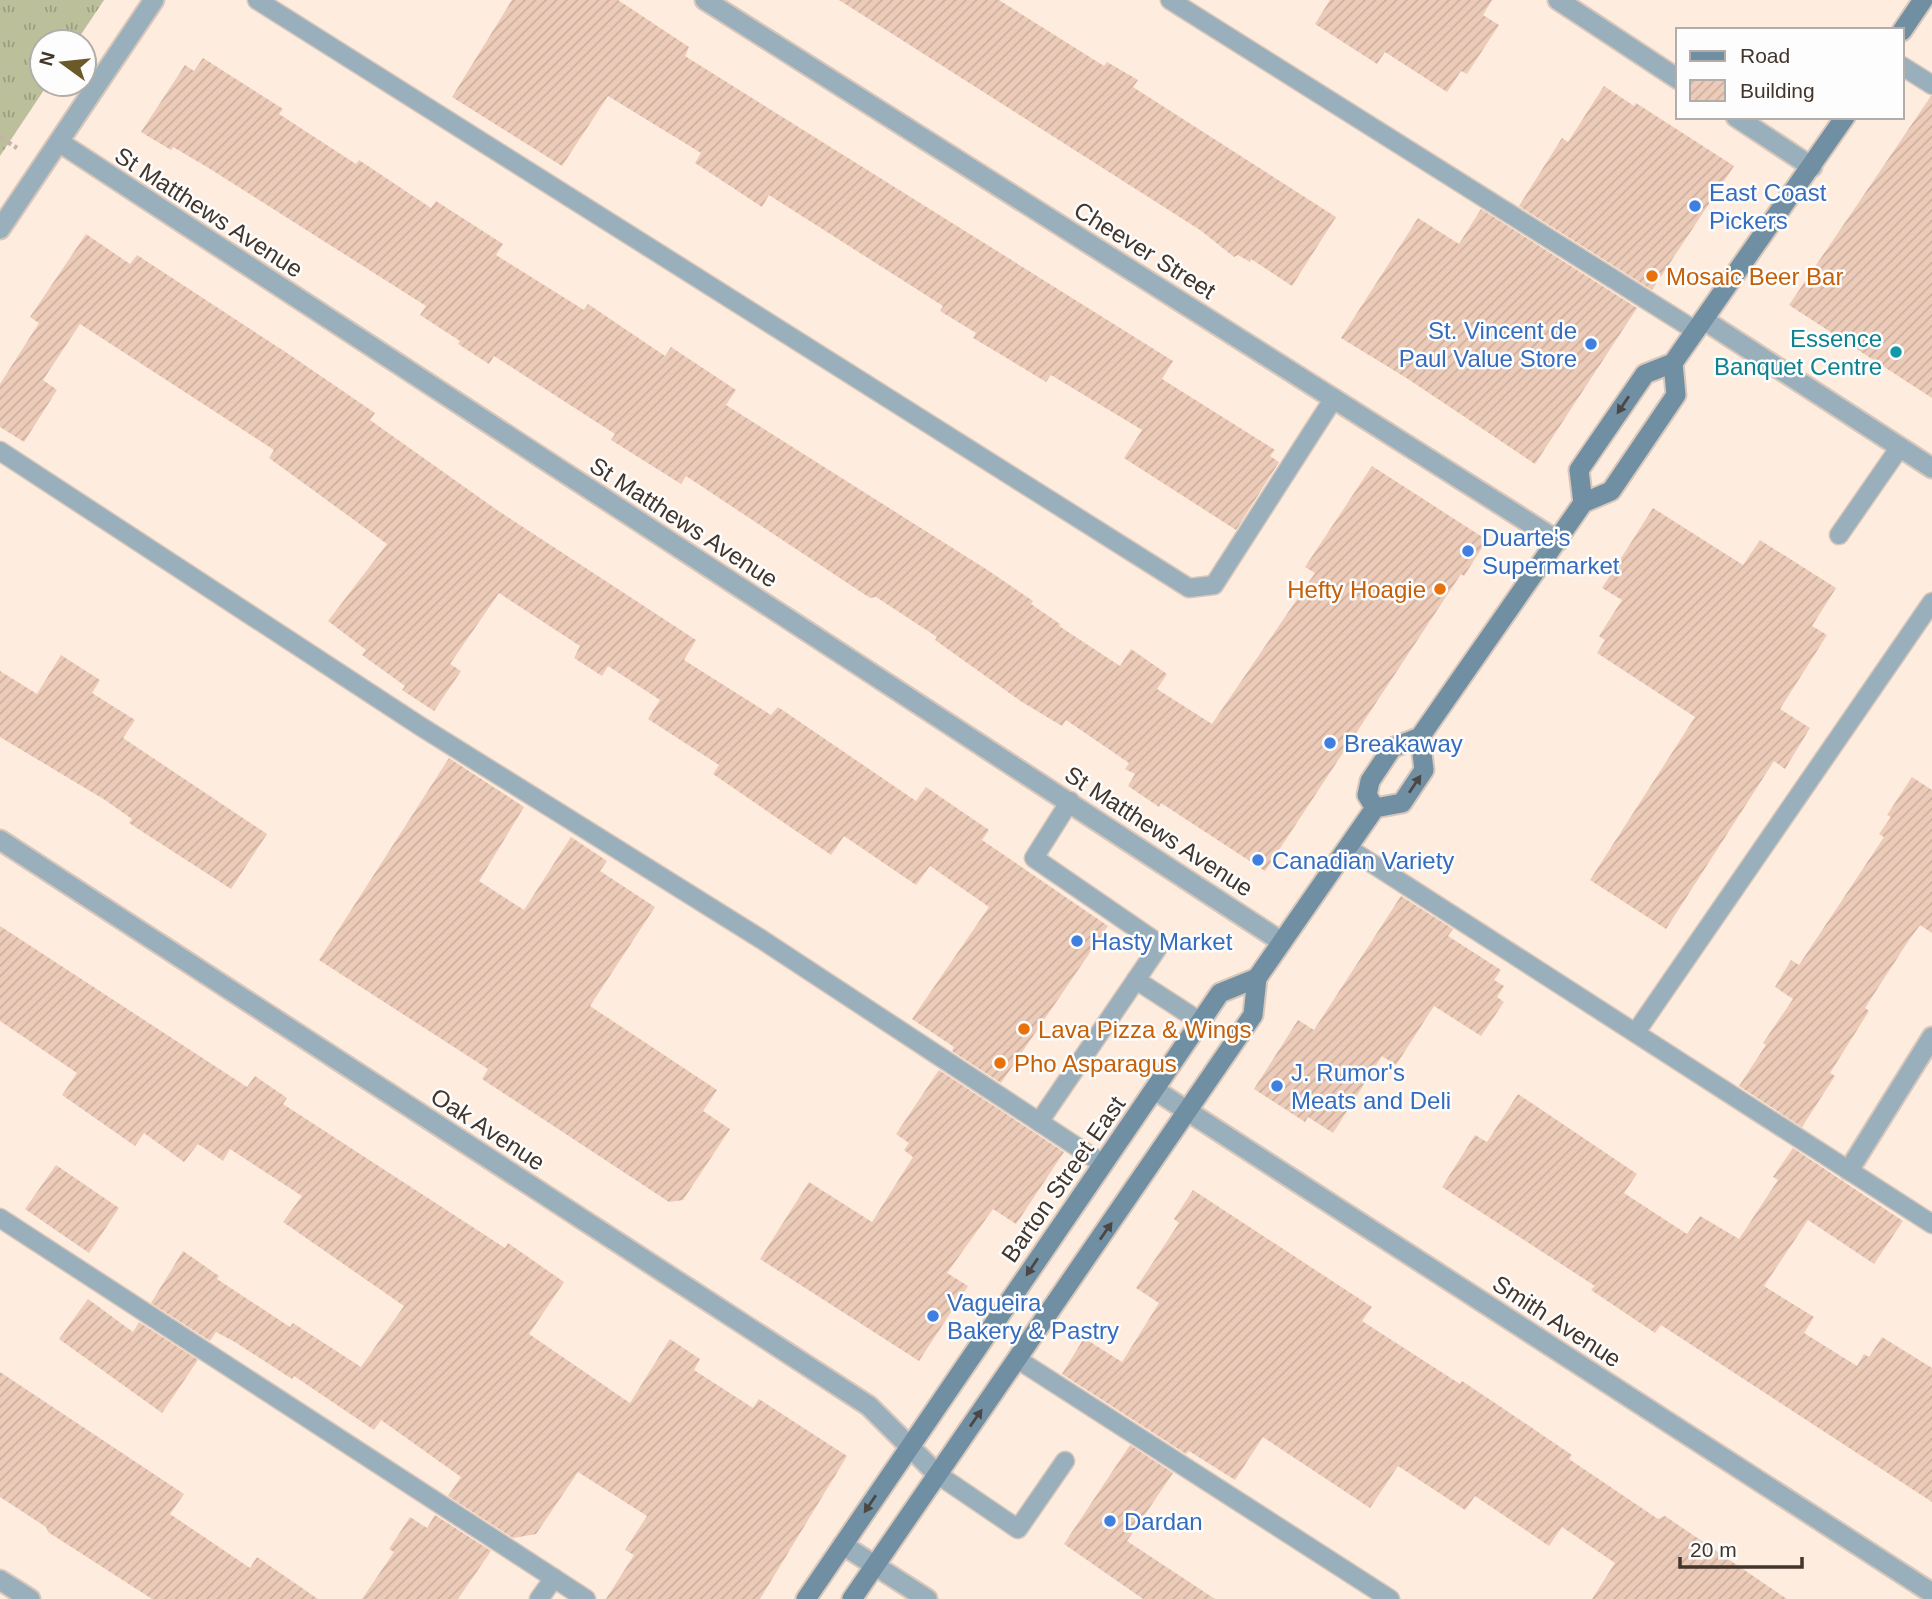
<svg xmlns="http://www.w3.org/2000/svg" width="1932" height="1599" font-family="Arial,sans-serif">
  <style>
    .grass { fill: url(#grass-tufts) }
    .building { fill: url(#building-hatch) }
    .lines { fill: none; stroke-linecap: round; stroke-linejoin: round }
    .service-casing { stroke: #d8c7ba; stroke-width: 21 }
    .minor-casing { stroke: #d8c7ba; stroke-width: 23 }
    .secondary-casing { stroke: #d8c7ba; stroke-width: 23 }
    .path { stroke: #c5b4a8; stroke-width: 4.5; stroke-dasharray: 5 3.5; stroke-linecap: butt }
    .service { stroke: #9aafbc; stroke-width: 18 }
    .minor { stroke: #9aafbc; stroke-width: 19 }
    .secondary { stroke: #708fa3; stroke-width: 19 }
    .oneway { fill: #4a4744 }
    .shop-dot { fill: #3f7fe0; stroke: #fdfdfd; stroke-width: 2.5 }
    .food-dot { fill: #e8710a; stroke: #fdfdfd; stroke-width: 2.5 }
    .culture-dot { fill: #0f9aa8; stroke: #fdfdfd; stroke-width: 2.5 }
    .labels { text-anchor: middle; dominant-baseline: central; stroke-width: 5; stroke-linejoin: round; paint-order: stroke }
    .shop-label { font-size: 24px; fill: #366cbe; stroke: #fdfdfd; text-anchor: start }
    .street-label { font-size: 24px; fill: #41352c; stroke: #fdfdfd }
    .food-label { font-size: 24px; fill: #c56008; stroke: #fdfdfd; text-anchor: start }
    .culture-label { font-size: 24px; fill: #0d838f; stroke: #fdfdfd; text-anchor: end }
  </style>
  <defs>
    <pattern id="grass-tufts" width="24" height="20" patternUnits="userSpaceOnUse" patternTransform="scale(1.75)"><rect width="24" height="20" fill="#bbc09a"/><path d="M3 7l-1-3M5 7V3M7 7l1-3M15 17l-1-3M17 17v-4M19 17l1-3" fill="none" stroke="#9a9d7e"/></pattern>
    <pattern id="building-hatch" width="6" height="6" patternUnits="userSpaceOnUse" patternTransform="scale(1.75)"><rect width="6" height="6" fill="#edcbb9"/><path d="M-1 1l2-2M0 6l6-6M5 7l2-2" fill="none" stroke="#ccaf9f"/></pattern>
  </defs>
  <rect width="100%" height="100%" fill="#feecde"/>
  <!-- grass -->
  <polygon class="grass" points="0,0 104,0 76,42 42,42 42,84 48,84 0,156"/>
  <!-- building -->
  <g class="building">
    <polygon points="512,0 618,0 689,47 685,56 1173,361 1162,379 1275,450 1270,456 1279,462 1236,530 1124,458 1142,430 1051,375 1046,382 1000,354 973,338 976,333 940,311 943,306 769,195 762,207 695,163 701,153 608,96 562,166 452,97"/>
    <polygon points="839,0 999,0 1104,66 1107,62 1138,80 1133,87 1336,217 1292,286 1251,259 1250,262 1238,255 1234,257 1200,230"/>
    <polygon points="1330,0 1492,0 1483,15 1499,25 1467,74 1461,71 1447,92 1385,52 1377,64 1315,24"/>
    <polygon points="203,58 283,109 279,114 356,164 359,160 431,208 436,201 503,244 496,255 584,310 588,304 665,356 671,347 736,390 726,405 989,571 1033,601 1031,604 1060,624 1059,626 1120,666 1131,649 1167,674 1157,689 1212,724 1315,573 1305,567 1372,466 1487,540 1464,576 1461,574 1265,871 1161,803 1159,807 1128,786 1135,774 1125,769 1129,763 1066,720 1062,726 1022,702 935,640 937,637 876,597 870,598 686,476 681,484 611,440 615,434 494,356 489,364 458,344 460,341 420,315 426,306 207,167 173,147 171,150 141,132 185,65 194,71"/>
    <polygon points="1604,86 1634,106 1636,103 1734,166 1652,290 1519,206 1562,138 1568,142"/>
    <polygon points="1931,96 1932,96 1932,398 1789,305"/>
    <polygon points="1481,209 1637,308 1535,464 1408,379 1341,338 1418,218 1459,244"/>
    <polygon points="86,234 130,264 137,255 293,357 375,413 370,420 497,510 696,640 684,660 771,715 778,707 916,801 926,787 989,830 982,840 1108,926 1001,1083 952,1051 954,1047 912,1019 989,907 930,866 916,885 844,836 831,855 713,774 719,765 648,719 660,700 608,666 602,676 574,658 580,646 499,593 450,664 461,671 434,711 402,690 405,686 362,655 366,650 328,621 387,544 269,458 274,450 80,324 43,380 57,390 24,442 0,427 0,384 39,323 30,317"/>
    <polygon points="1653,508 1743,565 1760,540 1836,588 1812,626 1827,635 1780,709 1810,728 1785,769 1774,761 1666,929 1590,880 1695,717 1597,653 1605,640 1599,636 1622,600 1602,588"/>
    <polygon points="61,655 100,680 92,693 135,720 123,738 267,834 231,889 129,823 132,819 105,800 0,737 0,671 37,694"/>
    <polygon points="449,758 524,807 479,881 524,910 571,837 607,861 600,871 655,907 590,1006 717,1090 703,1111 730,1129 683,1200 669,1202 482,1079 488,1069 319,960"/>
    <polygon points="1912,777 1932,790 1932,933 1920,925 1907,943 1865,1008 1869,1011 1830,1073 1835,1076 1802,1127 1739,1086 1766,1045 1763,1043 1793,999 1775,987 1791,960 1799,965 1884,837 1879,834 1891,817 1887,815"/>
    <polygon points="1401,896 1453,929 1448,936 1501,970 1494,980 1504,986 1497,997 1504,1002 1481,1036 1434,1006 1396,1065 1382,1056 1333,1133 1308,1117 1305,1122 1254,1089 1298,1020 1314,1030"/>
    <polygon points="0,926 247,1087 255,1076 287,1098 283,1104 505,1248 508,1243 564,1282 529,1334 630,1403 670,1339 700,1359 694,1370 753,1408 759,1399 847,1456 760,1599 606,1599 634,1555 625,1550 647,1516 578,1472 536,1534 513,1538 448,1496 461,1477 381,1420 374,1430 294,1376 292,1379 235,1342 216,1332 210,1341 151,1303 183,1251 219,1276 217,1279 290,1327 293,1323 361,1367 404,1306 283,1222 302,1196 230,1149 223,1161 198,1144 184,1162 144,1133 135,1146 62,1095 77,1073 0,1021"/>
    <polygon points="939,1070 1064,1152 1016,1224 993,1209 947,1273 968,1286 919,1361 760,1259 809,1182 872,1222 913,1157 904,1150 909,1143 896,1134"/>
    <polygon points="1518,1094 1637,1174 1624,1193 1687,1234 1700,1216 1739,1239 1778,1180 1773,1177 1793,1148 1903,1221 1874,1264 1808,1220 1764,1286 1814,1317 1804,1333 1857,1366 1864,1354 1869,1357 1882,1337 1932,1368 1932,1502 1661,1325 1655,1333 1591,1290 1595,1286 1442,1187 1475,1135 1487,1142"/>
    <polygon points="56,1165 119,1208 89,1253 25,1209"/>
    <polygon points="1193,1190 1372,1307 1362,1321 1460,1384 1462,1381 1501,1407 1572,1455 1569,1459 1658,1519 1665,1516 1787,1599 1592,1599 1615,1563 1562,1527 1549,1546 1475,1496 1465,1510 1398,1466 1370,1508 1263,1437 1235,1480 1189,1451 1186,1454 1062,1374 1084,1338 1122,1362 1159,1303 1136,1288 1179,1223 1174,1219"/>
    <polygon points="88,1299 133,1332 139,1322 198,1360 162,1413 59,1339"/>
    <polygon points="0,1372 184,1494 170,1514 250,1568 257,1557 318,1599 152,1599 48,1532 46,1527 0,1497"/>
    <polygon points="1130,1445 1173,1473 1127,1541 1215,1599 1143,1599 1064,1544"/>
    <polygon points="435,1515 491,1551 458,1599 362,1599 394,1552 389,1549 410,1517 427,1528"/>
  </g>
  <g class="lines">
    <defs>
      <g id="service">
        <polyline points="257,0 1189,588 1214,585 1334,398"/>
        <polyline points="1170,0 1696,331"/>
        <polyline points="1902,66 1932,85"/>
        <polyline points="0,451 420,726 761,939 1103,1164"/>
        <polyline points="1839,535 1900,447"/>
        <polyline points="1348,848 1932,1224"/>
        <polyline points="1136,980 1201,1022"/>
        <polyline points="1636,1032 1932,602"/>
        <polyline points="1039,1122 1157,949 1152,939 1034,858 1070,801"/>
        <polyline points="0,1218 586,1599"/>
        <polyline points="1017,1359 1390,1599"/>
        <polyline points="937,1474 1018,1529 1065,1461"/>
        <polyline points="539,1599 554,1578"/>
      </g>
      <g id="minor">
        <polyline points="705,0 1558,541"/>
        <polyline points="1558,0 1678,79"/>
        <polyline points="1736,117 1812,167"/>
        <polyline points="59,142 1282,942"/>
        <polyline points="0,229 154,0"/>
        <polyline points="1704,320 1932,468"/>
        <polyline points="0,840 869,1406 937,1474"/>
        <polyline points="1155,1090 1932,1593"/>
        <polyline points="1849,1170 1932,1037"/>
        <polyline points="843,1545 927,1599"/>
        <polyline points="0,1580 30,1599"/>
      </g>
      <g id="secondary">
        <polyline points="1902,31 1923,0"/>
        <polyline points="1583,503 1579,470 1645,374 1673,363 1845,117"/>
        <polyline points="1375,808 1367,795 1370,781 1392,748 1420,737 1583,503 1611,491 1676,395 1673,363"/>
        <polyline points="806,1599 1220,993 1257,978"/>
        <polyline points="852,1599 1253,1015 1257,978 1375,808 1402,803 1424,770 1420,737"/>
      </g>
    </defs>
    <!-- service casing -->
    <use href="#service" class="service-casing"/>
    <!-- minor casing -->
    <use href="#minor" class="minor-casing"/>
    <!-- secondary casing -->
    <use href="#secondary" class="secondary-casing"/>
    <!-- path -->
    <polyline class="path" points="0,137 17,148"/>
    <!-- service -->
    <use href="#service" class="service"/>
    <!-- minor -->
    <use href="#minor" class="minor"/>
    <!-- secondary -->
    <use href="#secondary" class="secondary"/>
  </g>
  <!-- one-way arrows -->
  <defs><path id="oneway-solid" d="M-6-.8H1V-3.2L6.5 0L1 3.2V.8H-6Z" transform="scale(1.75)"/></defs>
  <g class="oneway">
    <use href="#oneway-solid" transform="translate(1623 405) rotate(124)"/>
    <use href="#oneway-solid" transform="translate(1415 784) rotate(-56)"/>
    <use href="#oneway-solid" transform="translate(1106 1231) rotate(-55)"/>
    <use href="#oneway-solid" transform="translate(1032 1267) rotate(124)"/>
    <use href="#oneway-solid" transform="translate(976 1418) rotate(-55)"/>
    <use href="#oneway-solid" transform="translate(870 1504) rotate(124)"/>
  </g>
  <!-- markers -->
  <g class="shop-dot">
    <circle cx="1695" cy="206" r="7"/>
    <circle cx="1591" cy="344" r="7"/>
    <circle cx="1468" cy="551" r="7"/>
    <circle cx="1330" cy="743" r="7"/>
    <circle cx="1258" cy="860" r="7"/>
    <circle cx="1077" cy="941" r="7"/>
    <circle cx="1277" cy="1086" r="7"/>
    <circle cx="933" cy="1316" r="7"/>
    <circle cx="1110" cy="1521" r="7"/>
  </g>
  <g class="food-dot">
    <circle cx="1652" cy="276" r="7"/>
    <circle cx="1440" cy="589" r="7"/>
    <circle cx="1024" cy="1029" r="7"/>
    <circle cx="1000" cy="1063" r="7"/>
  </g>
  <circle class="culture-dot" cx="1896" cy="352" r="7"/>
  <g class="labels">
    <!-- shop labels -->
    <g class="shop-label">
      <text x="1709" y="192">East Coast<tspan x="1709" dy="28">Pickers</tspan></text>
      <text x="1577" y="330" text-anchor="end">St. Vincent de<tspan x="1577" dy="28">Paul Value Store</tspan></text>
      <text x="1482" y="537">Duarte's<tspan x="1482" dy="28">Supermarket</tspan></text>
      <text x="1344" y="743">Breakaway</text>
      <text x="1272" y="860">Canadian Variety</text>
      <text x="1091" y="941">Hasty Market</text>
      <text x="1291" y="1072">J. Rumor's<tspan x="1291" dy="28">Meats and Deli</tspan></text>
      <text x="947" y="1302">Vagueira<tspan x="947" dy="28">Bakery &amp; Pastry</tspan></text>
      <text x="1124" y="1521">Dardan</text>
    </g>
    <!-- street labels -->
    <g class="street-label">
      <text transform="translate(209 212) rotate(33)">St Matthews Avenue</text>
      <text transform="translate(1145 250) rotate(32)">Cheever Street</text>
      <text transform="translate(684 522) rotate(33)">St Matthews Avenue</text>
      <text transform="translate(1159 831) rotate(33)">St Matthews Avenue</text>
      <text transform="translate(488 1129) rotate(33)">Oak Avenue</text>
      <text transform="translate(1063 1179) rotate(-55)">Barton Street East</text>
      <text transform="translate(1557 1321) rotate(33)">Smith Avenue</text>
    </g>
    <!-- food labels -->
    <g class="food-label">
      <text x="1666" y="276">Mosaic Beer Bar</text>
      <text x="1426" y="589" text-anchor="end">Hefty Hoagie</text>
      <text x="1038" y="1029">Lava Pizza &amp; Wings</text>
      <text x="1014" y="1063">Pho Asparagus</text>
    </g>
    <!-- culture labels -->
    <g class="culture-label">
      <text x="1882" y="338">Essence<tspan x="1882" dy="28">Banquet Centre</tspan></text>
    </g>
  </g>
  <!-- legend -->
  <rect x="1676" y="28" width="228" height="91" fill="#fdfdfd" stroke="#b2ada9" stroke-width="2"/>
  <rect x="1690" y="51" width="35" height="10" fill="#708fa3" stroke="#b2ada9" stroke-width="2"/>
  <text x="1740" y="63" font-size="21" fill="#41352c">Road</text>
  <rect x="1690" y="80" width="35" height="21" fill="url(#building-hatch)" stroke="#b2ada9" stroke-width="2"/>
  <text x="1740" y="98" font-size="21" fill="#41352c">Building</text>
  <!-- north arrow -->
  <g transform="translate(63 63) rotate(285)"><circle r="33" fill="#fdfdfd" stroke="#b2ada9" stroke-width="2"/>
  <path d="M0-5L12 26L0 18L-12 26Z" fill="#6a5a27"/>
  <text y="-10" font-size="19" font-weight="bold" text-anchor="middle" fill="#41352c">N</text>
  </g>
  <!-- scale -->
  <path d="M1680 1557v10h122v-10" fill="none" stroke="#41352c" stroke-width="3.5"/>
  <text x="1690" y="1557" font-size="21" fill="#41352c" stroke="#fdfdfd" stroke-width="5" paint-order="stroke">20 m</text>
</svg>
